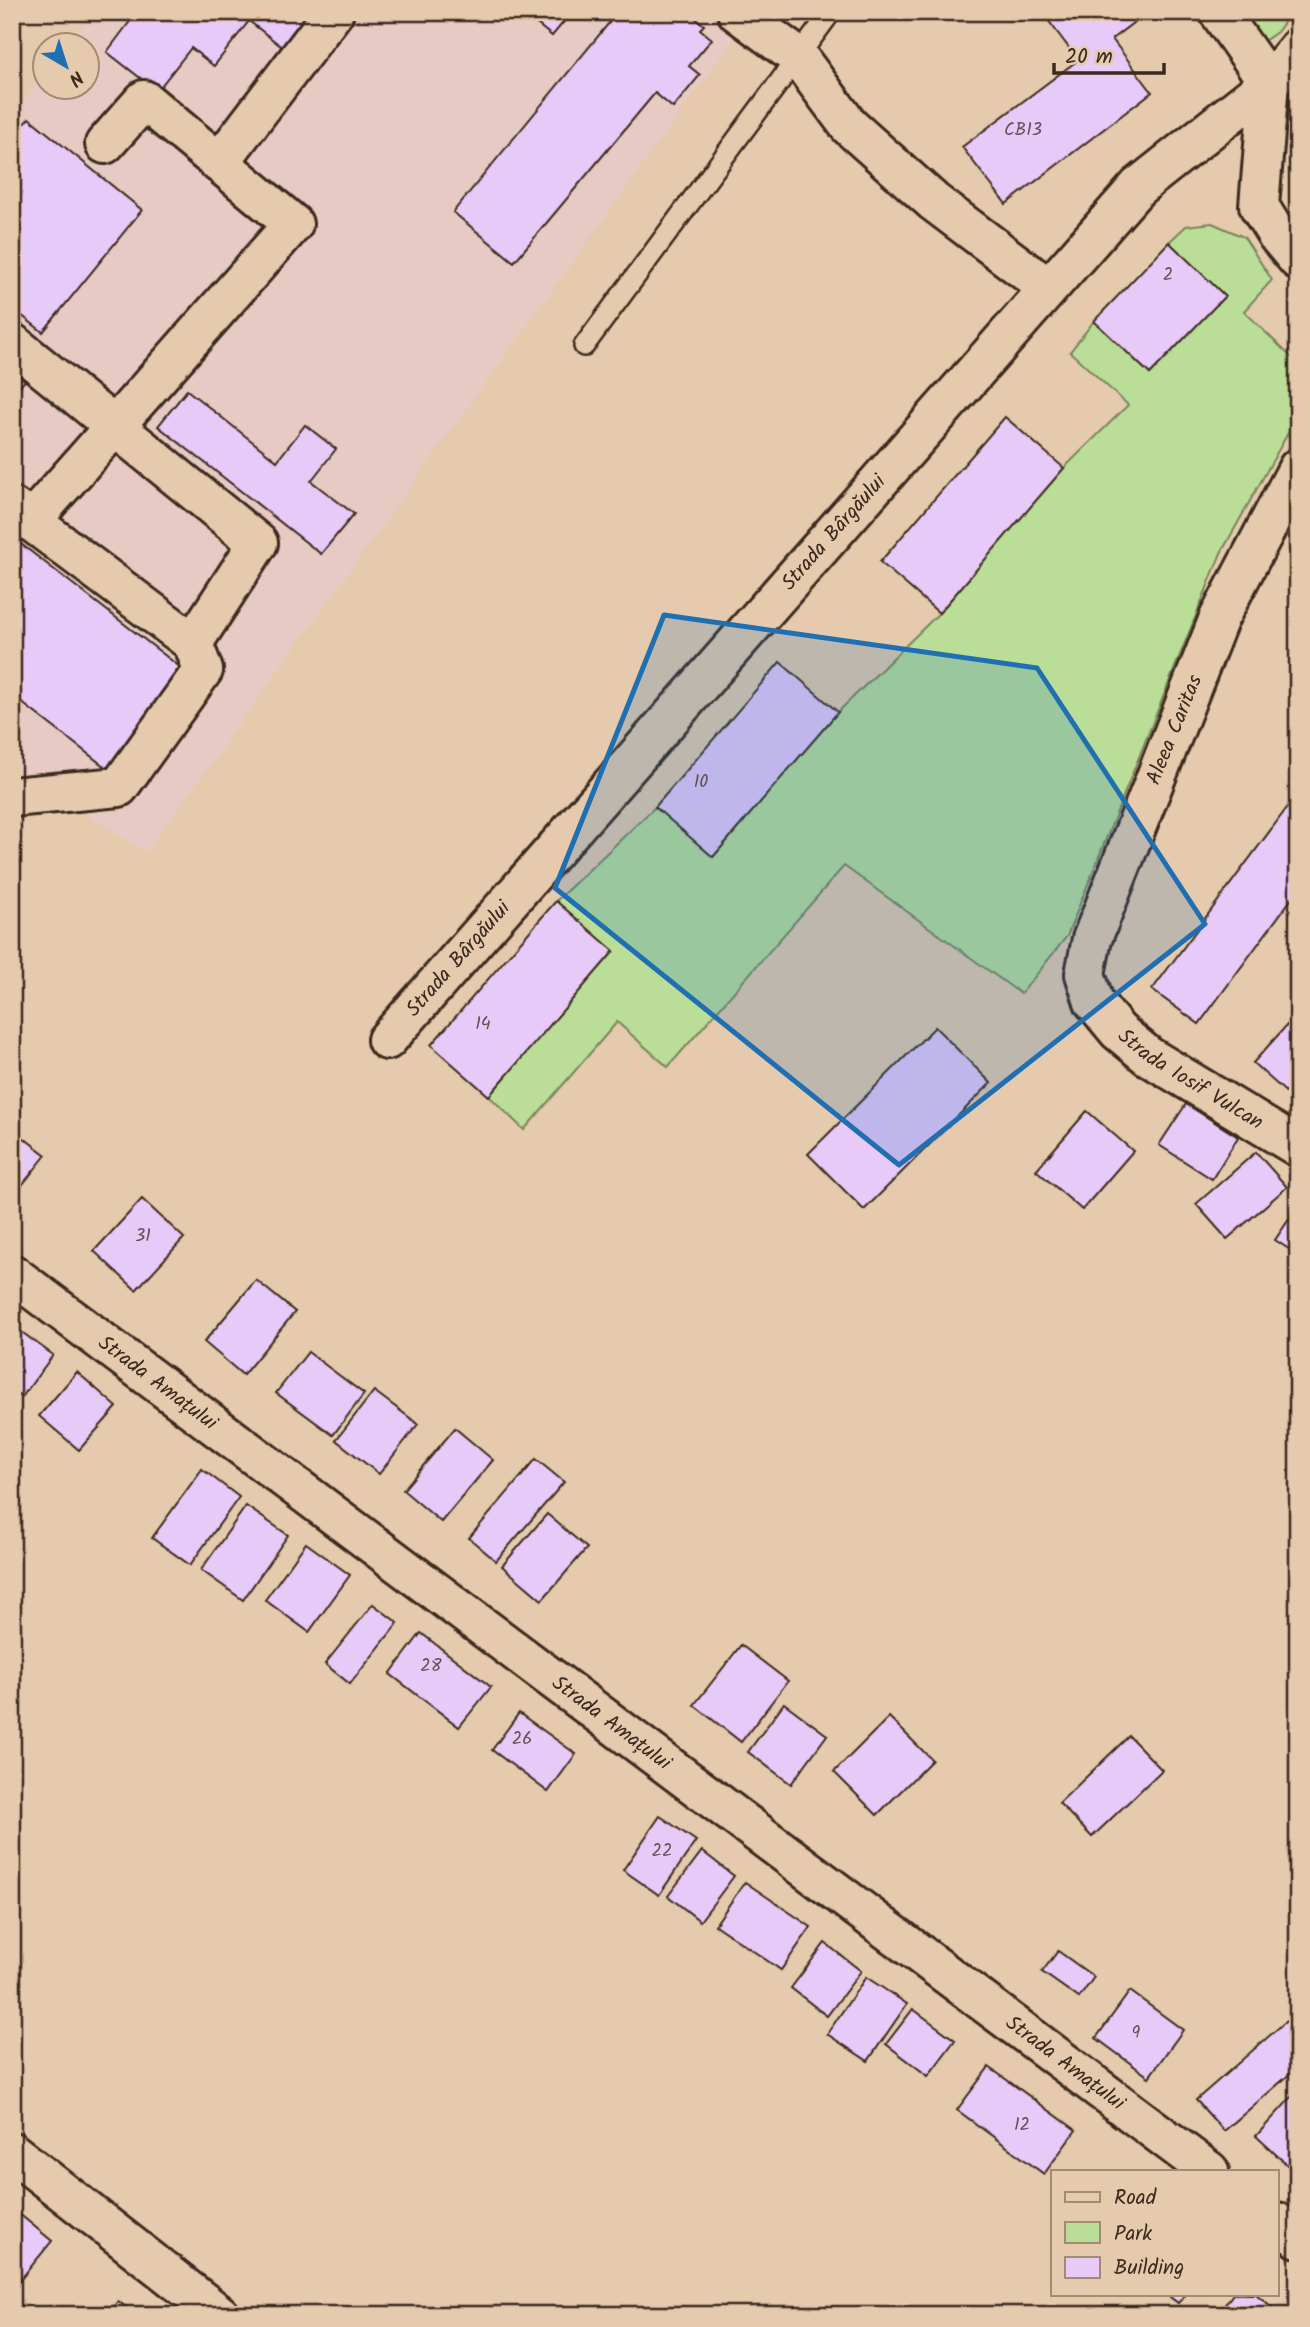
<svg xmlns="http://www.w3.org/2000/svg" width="1310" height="2327" font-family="Kalam,sans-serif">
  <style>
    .built { fill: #e7cac4 }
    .green { fill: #bade98; stroke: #7a845b; stroke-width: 2 }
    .building { fill: #e8caf9; stroke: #3b2a1e; stroke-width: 2 }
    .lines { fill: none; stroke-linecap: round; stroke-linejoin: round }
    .service-casing { stroke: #3b2a1e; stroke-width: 24 }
    .minor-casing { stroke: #3b2a1e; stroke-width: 44 }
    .secondary-casing { stroke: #3b2a1e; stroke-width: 44 }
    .service { stroke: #e6caad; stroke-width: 19 }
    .minor { stroke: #e6caad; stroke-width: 38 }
    .secondary { stroke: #e6caad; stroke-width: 38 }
    .marked { fill: #1f6fb2; fill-opacity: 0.2; stroke: #1f6fb2; stroke-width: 5; stroke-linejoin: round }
    .labels { text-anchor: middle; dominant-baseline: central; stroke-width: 5; stroke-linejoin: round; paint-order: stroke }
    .number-label { font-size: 18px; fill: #665255 }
    .street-label { font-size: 21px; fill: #3b2a1e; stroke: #e6caad }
  </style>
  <rect width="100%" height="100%" fill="#e6caad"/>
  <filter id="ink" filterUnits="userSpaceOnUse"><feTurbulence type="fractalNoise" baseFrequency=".0143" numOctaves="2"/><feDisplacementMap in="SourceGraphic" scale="14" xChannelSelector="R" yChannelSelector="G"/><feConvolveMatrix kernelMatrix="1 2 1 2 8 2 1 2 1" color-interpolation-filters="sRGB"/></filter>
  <g filter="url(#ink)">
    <!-- built -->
    <polygon class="built" points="94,12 753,12 147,852 12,767 12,117 45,74 46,88 88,88 88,46 68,45"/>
    <!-- green -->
    <g class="green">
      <polygon points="1237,12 1292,12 1277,32 1261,43"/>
      <polygon points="1212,223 1244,237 1272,280 1244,311 1298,364 1298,415 1221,553 1067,936 1021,994 844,866 668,1067 617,1022 524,1130 489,1096 614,951 556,901 655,807 714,856 838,712 939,613 1064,468 1128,405 1070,352 1094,321 1150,374 1225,296 1169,242 1186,226"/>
    </g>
    <!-- building -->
    <g class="building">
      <polygon points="137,12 315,12 286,50 249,21 214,66 191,48 157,91 107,52"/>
      <polygon points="522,12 572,12 552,36"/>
      <polygon points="618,12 688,12 704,25 700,29 712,39 689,66 700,75 673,108 655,93 514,262 453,212"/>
      <polygon points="1042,12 1139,12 1142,16 1112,39 1152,92 1006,204 962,147 1078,60"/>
      <polygon points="29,118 142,210 43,332 12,308 12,138"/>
      <polygon points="1169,242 1225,296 1150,374 1094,321"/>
      <polygon points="12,364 28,377 12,396"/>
      <polygon points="187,390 277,461 305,425 336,449 311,481 354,514 321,554 158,426"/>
      <polygon points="1005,417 1064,468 939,613 880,562"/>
      <polygon points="12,537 185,671 109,770 12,695"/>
      <polygon points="780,662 838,712 713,857 655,807"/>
      <polygon points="1298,793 1298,890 1199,1024 1152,990"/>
      <polygon points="556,901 614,951 489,1096 431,1045"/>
      <polygon points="1287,1025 1298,1036 1298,1103 1253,1063"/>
      <polygon points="935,1027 991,1083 864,1210 808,1154"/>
      <polygon points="1186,1104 1238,1137 1212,1179 1159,1145"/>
      <polygon points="1087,1111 1133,1151 1082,1210 1036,1170"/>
      <polygon points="12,1129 46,1155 15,1194 12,1192"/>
      <polygon points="1256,1152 1287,1187 1227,1239 1196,1204"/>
      <polygon points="142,1199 184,1238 136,1290 94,1251"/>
      <polygon points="1298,1206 1298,1255 1275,1240"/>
      <polygon points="256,1280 295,1312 243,1375 204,1342"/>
      <polygon points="12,1325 53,1355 22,1397 12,1390"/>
      <polygon points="308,1352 364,1394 333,1435 276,1393"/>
      <polygon points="77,1372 117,1407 79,1450 39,1416"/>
      <polygon points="374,1391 418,1424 379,1474 336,1440"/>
      <polygon points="455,1428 493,1460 441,1522 403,1490"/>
      <polygon points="536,1459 564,1482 496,1561 469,1538"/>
      <polygon points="202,1469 239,1497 190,1565 152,1538"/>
      <polygon points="246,1506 288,1535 243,1600 201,1570"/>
      <polygon points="547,1514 587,1548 542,1600 502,1566"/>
      <polygon points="306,1543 350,1575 309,1632 265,1600"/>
      <polygon points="373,1604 398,1623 350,1684 325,1664"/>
      <polygon points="421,1633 491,1687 459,1727 390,1674"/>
      <polygon points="741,1645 788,1681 741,1742 694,1705"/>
      <polygon points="784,1703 827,1735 791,1784 748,1752"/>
      <polygon points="519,1713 576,1754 548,1792 492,1750"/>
      <polygon points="889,1717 932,1760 877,1815 834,1772"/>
      <polygon points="1129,1736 1162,1770 1092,1837 1059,1803"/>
      <polygon points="660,1816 696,1841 659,1895 623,1870"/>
      <polygon points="702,1851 734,1876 700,1921 668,1896"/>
      <polygon points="745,1882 811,1927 781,1970 715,1925"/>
      <polygon points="825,1943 861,1971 827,2016 791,1988"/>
      <polygon points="1058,1951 1094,1977 1079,1998 1042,1972"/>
      <polygon points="866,1977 907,2004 868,2061 827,2034"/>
      <polygon points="1130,1991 1183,2030 1149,2077 1096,2038"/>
      <polygon points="913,2009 955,2040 928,2076 886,2044"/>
      <polygon points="1292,2016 1298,2022 1298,2067 1224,2131 1196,2100"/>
      <polygon points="989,2067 1076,2130 1044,2174 957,2110"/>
      <polygon points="1298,2090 1298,2171 1296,2173 1256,2136"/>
      <polygon points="12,2208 52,2241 12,2290"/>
      <polygon points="1166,2294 1185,2294 1178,2303"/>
      <polygon points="1233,2294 1256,2294 1282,2315 1217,2315"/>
      <polygon points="118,2301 136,2315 107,2315"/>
    </g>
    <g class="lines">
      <defs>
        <polyline id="service" points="584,346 831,12"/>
        <g id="minor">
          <polyline points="737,12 798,57 849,126 934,202 1048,288"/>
          <polyline points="1219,12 1269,83 1259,206 1277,235 1298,260"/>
          <polyline points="219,163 334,12"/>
          <polyline points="12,343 258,543 193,643 12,507"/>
          <path id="s1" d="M1298 468 1219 618 1092 939 1085 974 1094 1002 1118 1031 1148 1056 1298 1147"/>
          <polyline points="31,521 293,224 144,100 105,144"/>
          <polyline points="12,797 119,787 203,670 193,643"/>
          <path id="s2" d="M387 1040 1138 187 1269 83 1298 48"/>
          <polyline points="12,2152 220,2315"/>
        </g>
        <g id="secondary">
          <path id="s3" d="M12 1274 1209 2171"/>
          <polyline points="1277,2222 1298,2238"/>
        </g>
      </defs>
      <!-- service casing -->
      <use href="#service" class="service-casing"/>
      <!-- minor casing -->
      <use href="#minor" class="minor-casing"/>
      <!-- secondary casing -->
      <use href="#secondary" class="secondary-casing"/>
      <!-- service -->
      <use href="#service" class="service"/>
      <!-- minor -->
      <use href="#minor" class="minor"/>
      <!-- secondary -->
      <use href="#secondary" class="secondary"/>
    </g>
  </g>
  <!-- marked area -->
  <path class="marked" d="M664 615 1037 668 1205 924 899 1165 555 888Z"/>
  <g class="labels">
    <!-- number labels -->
    <g class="number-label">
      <text x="1023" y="130">CB13</text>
      <text x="1168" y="275">2</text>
      <text x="701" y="782">10</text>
      <text x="483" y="1024">14</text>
      <text x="143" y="1236">31</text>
      <text x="431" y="1666">28</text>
      <text x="522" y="1739">26</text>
      <text x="662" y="1851">22</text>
      <text x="1136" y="2033">9</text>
      <text x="1022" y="2125">12</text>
    </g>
    <!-- street labels -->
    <g class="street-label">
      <text stroke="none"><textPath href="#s2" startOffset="676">Strada Bârgăului</textPath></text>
      <text transform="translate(1175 730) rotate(-68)">Aleea Caritas</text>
      <text stroke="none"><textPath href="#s2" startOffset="108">Strada Bârgăului</textPath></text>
      <text stroke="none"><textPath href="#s1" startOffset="705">Strada Iosif Vulcan</textPath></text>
      <text stroke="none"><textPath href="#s3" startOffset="182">Strada Amațului</textPath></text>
      <text stroke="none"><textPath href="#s3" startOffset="749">Strada Amațului</textPath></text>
      <text stroke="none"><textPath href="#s3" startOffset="1316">Strada Amațului</textPath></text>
    </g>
  </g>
  <!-- margin -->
  <rect width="1310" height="2327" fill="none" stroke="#e6caad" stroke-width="42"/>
  <rect x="21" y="21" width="1268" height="2285" fill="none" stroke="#3b2a1e" stroke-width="2.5" filter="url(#ink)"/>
  <!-- legend -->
  <rect x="1051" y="2170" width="228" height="126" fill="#e6caad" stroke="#a28a74" stroke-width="2"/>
  <rect x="1065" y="2192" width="35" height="10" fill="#e6caad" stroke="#a28a74" stroke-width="2"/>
  <text x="1114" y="2204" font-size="21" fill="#3b2a1e">Road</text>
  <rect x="1065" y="2222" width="35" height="21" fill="#bade98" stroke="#a28a74" stroke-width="2"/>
  <text x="1114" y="2240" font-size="21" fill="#3b2a1e">Park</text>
  <rect x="1065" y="2257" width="35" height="21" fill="#e8caf9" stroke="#a28a74" stroke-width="2"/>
  <text x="1114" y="2274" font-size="21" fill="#3b2a1e">Building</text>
  <!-- north arrow -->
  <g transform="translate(66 66) rotate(141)"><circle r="33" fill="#e6caad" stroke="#a28a74" stroke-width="2"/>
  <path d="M0-5L12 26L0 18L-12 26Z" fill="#1f6fb2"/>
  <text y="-10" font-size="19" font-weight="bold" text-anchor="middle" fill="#3b2a1e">N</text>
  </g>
  <!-- scale -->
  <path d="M1054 63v10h110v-10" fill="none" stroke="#3b2a1e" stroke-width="3.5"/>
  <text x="1065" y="63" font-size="21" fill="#3b2a1e" stroke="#e6caad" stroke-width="5" paint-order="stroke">20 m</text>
</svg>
